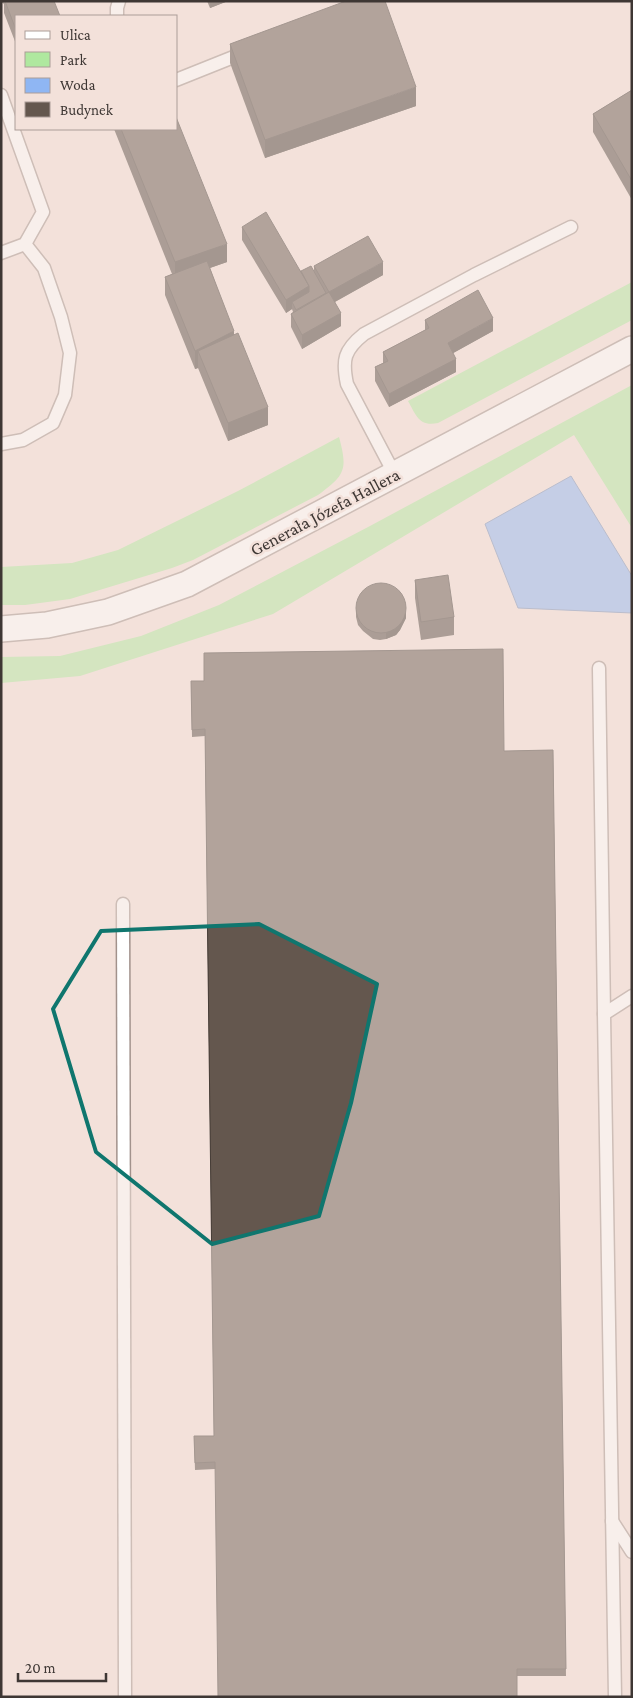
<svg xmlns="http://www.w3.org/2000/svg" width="633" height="1698" font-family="'Crimson Pro',serif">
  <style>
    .green { fill: #afe89f }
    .water { fill: #8fb6f3; stroke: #7790ba }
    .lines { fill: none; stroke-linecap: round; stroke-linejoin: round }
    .lane-casing { stroke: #a2928c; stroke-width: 15 }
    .street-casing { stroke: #a2928c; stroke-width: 28 }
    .lane { stroke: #fff; stroke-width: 12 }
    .street { stroke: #fff; stroke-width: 25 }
    .wall { fill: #564b43 }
    .shaded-wall { fill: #463d37 }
    .building { fill: #64574e; stroke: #463d37 }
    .marked { fill: none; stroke: #0f766e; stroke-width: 4; stroke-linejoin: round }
    .labels { text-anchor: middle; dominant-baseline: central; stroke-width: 5; stroke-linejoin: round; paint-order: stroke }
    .street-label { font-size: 18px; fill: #3e3734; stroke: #f3e1da }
  </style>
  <rect width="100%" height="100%" fill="#f3e1da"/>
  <!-- green -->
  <g class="green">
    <path d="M632 282V320L438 423C419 427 416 415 408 401Z"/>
    <polygon points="632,385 632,528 574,435 273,614 80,676 1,683 1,657 60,656 141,636 219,605 370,526"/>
    <path d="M339 437C348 470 345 475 318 495L193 560 172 568 70 599 25 605H1V567L72 563 118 550 238 491Z"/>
  </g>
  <!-- water -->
  <polygon class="water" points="571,476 632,576 632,613 518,608 485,524"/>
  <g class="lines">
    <defs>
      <g id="lane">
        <polyline points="117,16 117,8 119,1"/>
        <polyline points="176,80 246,52"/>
        <polyline points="1,95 43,212 25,244 1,253"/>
        <polyline points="1,444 23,440 53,423 65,395 70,353 61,317 44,268 25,244"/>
        <path d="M395 475 347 384C342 360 344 350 364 334L474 275 571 227"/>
        <polyline points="599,668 604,1014"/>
        <polyline points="123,904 125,1697"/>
        <polyline points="612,1521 632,1552"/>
        <polyline points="615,1697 604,1014 632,996"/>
      </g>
      <polyline id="street" points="1,629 47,625 108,612 187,584 632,349"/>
    </defs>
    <!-- lane casing -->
    <use href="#lane" class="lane-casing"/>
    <!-- street casing -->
    <use href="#street" class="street-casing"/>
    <!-- lane -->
    <use href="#lane" class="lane"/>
    <!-- street -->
    <use href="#street" class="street"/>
  </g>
  <!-- wall -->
  <g class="wall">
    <polygon points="1,1 54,1 16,16 16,44 4,13 4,4 1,2"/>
    <polygon points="207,1 228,1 210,8"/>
    <polygon points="230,44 416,106 265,158 230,63"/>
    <polygon points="632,90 632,200 593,132 593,114"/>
    <polygon points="114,129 176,129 227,262 210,268 234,335 268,425 228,441 198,368 195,369 165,295 165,277 172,274"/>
    <polygon points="242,227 301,271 314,272 314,266 383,275 335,302 341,326 302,349 291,327 291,314 293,312 292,309 286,313 242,240"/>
    <polygon points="425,320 493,331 453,353 456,372 389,407 375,381 375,367 383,363 383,352 425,330"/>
    <polygon points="415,580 454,617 454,635 421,640 415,598"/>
    <polygon points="356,610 406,618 400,630 396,635 386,639 380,640 373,639 363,631 358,625 356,617"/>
    <polygon points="191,681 504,751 553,750 566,1676 517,1676 215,1469 195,1470 194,1436 214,1436 205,736 192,737"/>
  </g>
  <!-- shaded-wall -->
  <g class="shaded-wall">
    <polygon points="210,1 228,1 210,8"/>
    <polygon points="416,87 416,106 265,158 265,140"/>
    <polygon points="227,244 227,262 175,280 175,262"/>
    <polygon points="383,262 383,275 329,305 329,292"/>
    <polygon points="309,286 309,299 292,302 292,309 286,313 286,300"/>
    <polygon points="341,313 341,326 302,349 302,335"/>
    <polygon points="493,318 493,331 448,356 448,343"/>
    <polygon points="234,331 234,350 198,351 198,368 195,369 195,351"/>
    <polygon points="456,359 456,372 389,407 389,394"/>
    <polygon points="268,407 268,425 228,441 228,423"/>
    <polygon points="406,612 406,618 400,630 396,635 386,639 386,632"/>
  </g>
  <!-- building -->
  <g class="building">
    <polygon points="5,1 54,1 60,16 16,16 16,30"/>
    <polygon points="346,1 385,1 416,87 265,140 230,44"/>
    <polygon points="632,90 632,181 593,114"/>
    <polygon points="176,117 227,244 175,262 121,129 176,129"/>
    <polygon points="266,212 309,286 286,300 242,227"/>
    <polygon points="368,236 383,262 329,292 314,266"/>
    <polygon points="207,261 234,331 195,351 165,277"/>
    <polygon points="311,266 326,293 296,310 292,302 309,292 309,286 301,271"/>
    <polygon points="478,290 493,318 448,343 456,359 389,394 375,367 388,361 383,352 429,328 425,320"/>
    <polygon points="329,292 341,313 302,335 291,314"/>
    <polygon points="238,333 268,407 228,423 198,351"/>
    <polygon points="448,575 454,617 421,622 415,580"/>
    <circle cx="381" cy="608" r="25"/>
    <polygon points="503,649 504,751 553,750 566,1669 517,1669 517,1697 218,1697 215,1462 195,1463 194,1436 214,1436 205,729 192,730 191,681 204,681 204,653"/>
  </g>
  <!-- marked area -->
  <path d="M0 0H633V1698H0ZM259 924 377 984 351 1103 319 1216 212 1244 96 1152 53 1009 101 931Z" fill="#f3e1da" fill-opacity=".55" fill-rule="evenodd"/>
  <path class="marked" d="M259 924 377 984 351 1103 319 1216 212 1244 96 1152 53 1009 101 931Z"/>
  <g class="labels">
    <!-- street labels -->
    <g class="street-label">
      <text transform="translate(325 512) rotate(-28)">Generała Józefa Hallera</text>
    </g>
  </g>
  <!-- border -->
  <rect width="633" height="1698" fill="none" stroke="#3e3734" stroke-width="5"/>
  <!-- legend -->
  <rect x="15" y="15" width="162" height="115" fill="#f3e1da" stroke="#ab9d98"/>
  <rect x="25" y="31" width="25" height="8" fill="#ffffff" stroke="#ab9d98"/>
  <text x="60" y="40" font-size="15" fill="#3e3734">Ulica</text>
  <rect x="25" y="52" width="25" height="15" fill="#afe89f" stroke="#ab9d98"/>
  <text x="60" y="65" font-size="15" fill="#3e3734">Park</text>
  <rect x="25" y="78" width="25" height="15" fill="#8fb6f3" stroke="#ab9d98"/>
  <text x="60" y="90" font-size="15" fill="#3e3734">Woda</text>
  <rect x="25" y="102" width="25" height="15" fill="#64574e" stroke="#ab9d98"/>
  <text x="60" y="115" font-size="15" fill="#3e3734">Budynek</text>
  <!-- scale -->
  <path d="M18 1673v8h88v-8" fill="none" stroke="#3e3734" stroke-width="2.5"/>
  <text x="25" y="1673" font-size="15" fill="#3e3734" stroke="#f3e1da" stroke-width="4" paint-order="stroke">20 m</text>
</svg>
